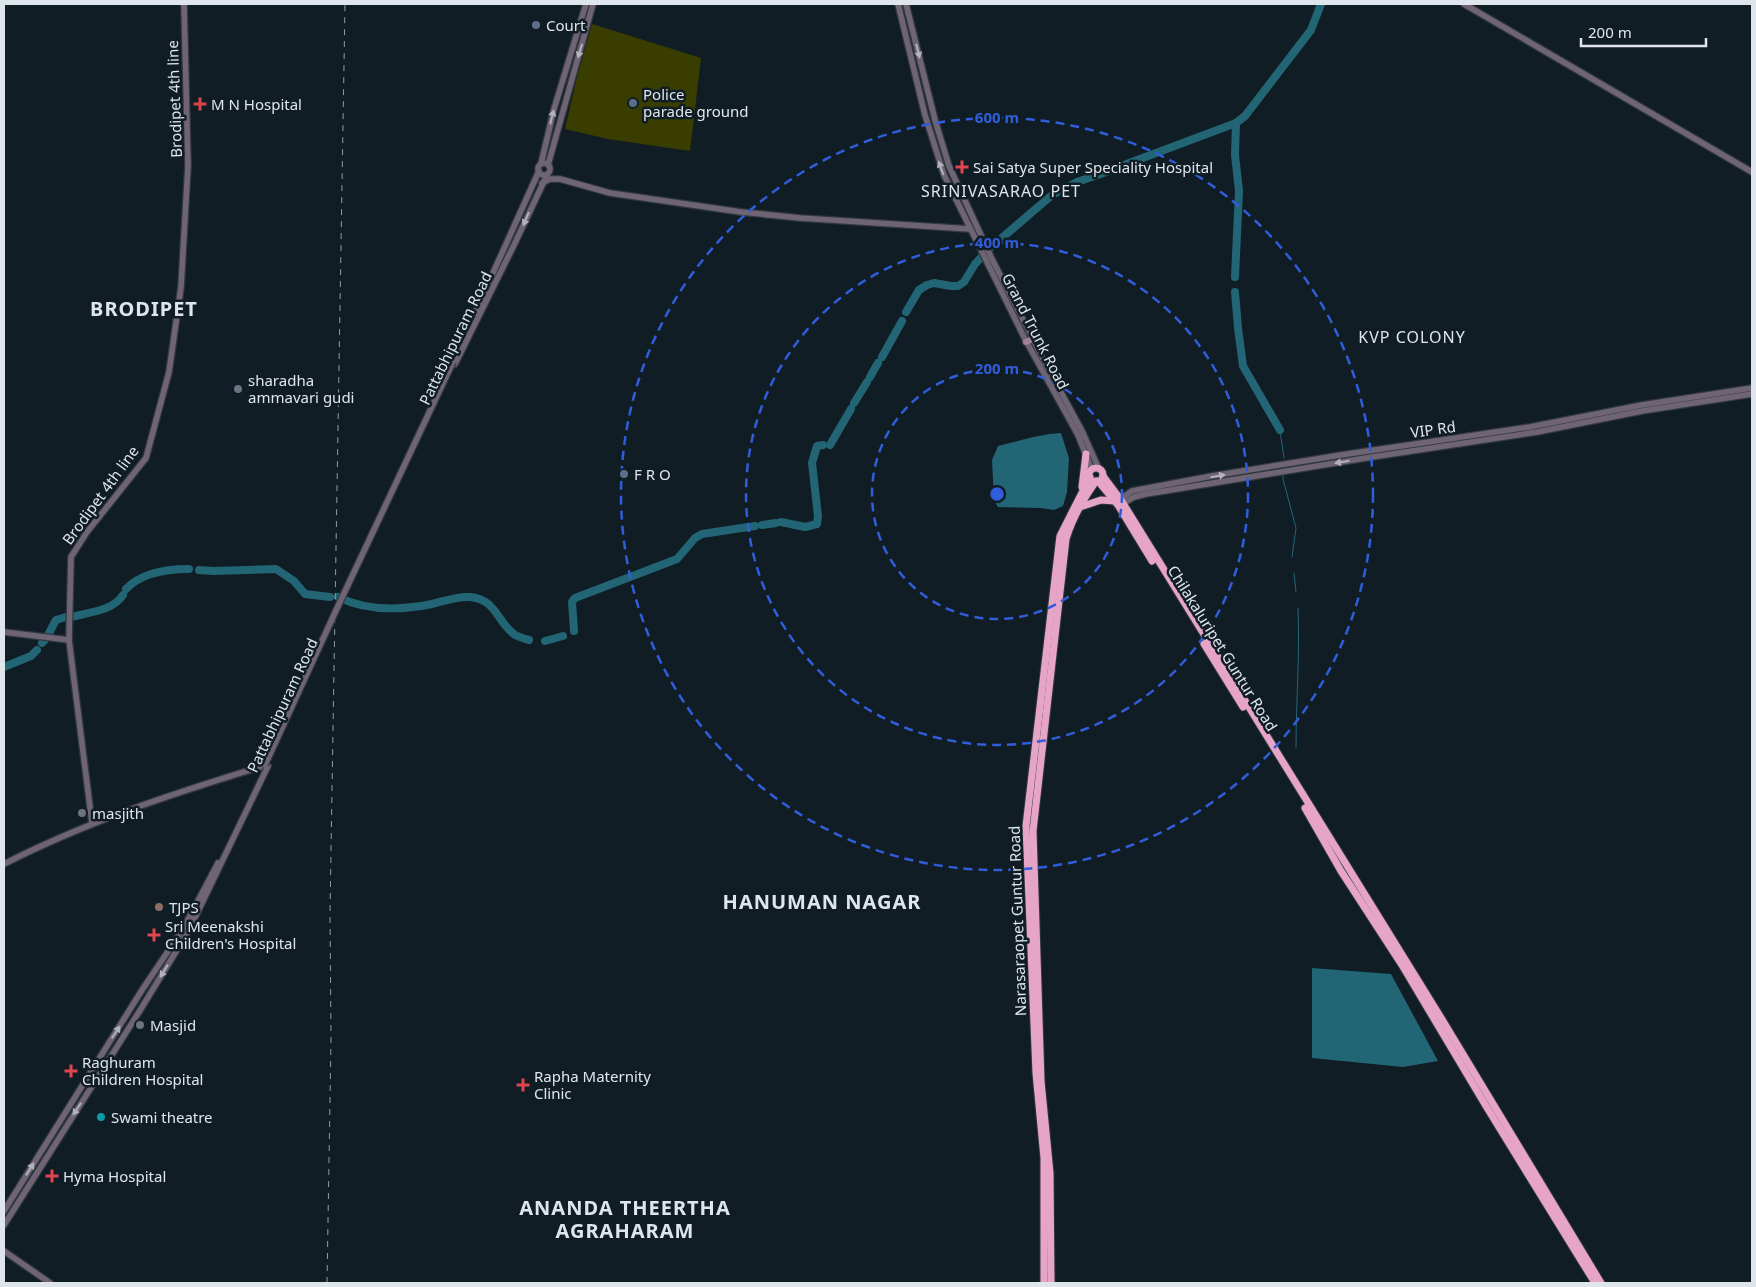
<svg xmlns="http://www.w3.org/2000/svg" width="1756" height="1287" font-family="'Noto Sans',sans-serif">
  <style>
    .green { fill: #393e00 }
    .water { fill: #226574 }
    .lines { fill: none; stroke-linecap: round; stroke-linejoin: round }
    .stream { stroke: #226574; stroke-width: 1 }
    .river { stroke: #226574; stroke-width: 8 }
    .secondary-casing { stroke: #32383f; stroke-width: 8 }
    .primary-casing { stroke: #32383f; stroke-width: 9 }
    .highway-casing { stroke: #32383f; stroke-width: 9 }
    .secondary { stroke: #6f6474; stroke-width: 5.5 }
    .primary { stroke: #a27f98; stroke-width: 6 }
    .highway { stroke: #e6a4c7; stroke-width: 7 }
    .rail { stroke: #939ca3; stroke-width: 1; stroke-dasharray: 6 6; stroke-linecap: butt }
    .secondary-bridge-casing { stroke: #32383f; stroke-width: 8; stroke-linecap: butt }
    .secondary-bridge { stroke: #6f6474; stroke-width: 5.5 }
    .oneway { fill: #b2b2bc }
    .ring { fill: none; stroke: #305dda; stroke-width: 2.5; stroke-dasharray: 9 6 }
    .service-dot { fill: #5c6f8a; stroke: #111d25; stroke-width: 2 }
    .health-dot { fill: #e0444e; stroke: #111d25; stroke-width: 2 }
    .worship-dot { fill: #6b7280; stroke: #111d25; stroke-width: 2 }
    .education-dot { fill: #8d6e63; stroke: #111d25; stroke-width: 2 }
    .culture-dot { fill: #0f9aa8; stroke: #111d25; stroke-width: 2 }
    .labels { text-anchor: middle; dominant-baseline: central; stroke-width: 5; stroke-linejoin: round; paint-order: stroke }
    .poi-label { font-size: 15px; fill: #dee6ec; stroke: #111d25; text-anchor: start }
    .street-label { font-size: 15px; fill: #dee6ec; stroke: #111d25 }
    .neighbourhood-label { font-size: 16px; letter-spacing: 1px; fill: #dee6ec; stroke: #111d25 }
    .district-label { font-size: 20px; font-weight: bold; letter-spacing: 1px; fill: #dee6ec; stroke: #111d25 }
    .centre { fill: #305dda; stroke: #111d25; stroke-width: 2.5 }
    .ring-label { font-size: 15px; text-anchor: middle; font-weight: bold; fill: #305dda; stroke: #111d25; stroke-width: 5; stroke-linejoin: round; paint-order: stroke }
  </style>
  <rect width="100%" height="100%" fill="#111d25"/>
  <!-- green -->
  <polygon class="green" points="592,24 701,58 690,151 608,139 565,129 577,77"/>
  <!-- water -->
  <g class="water">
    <path d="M1061 433 1069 458 1067 492 1063 506 1054 510 1041 508 998 507 994 501 992 460 998 446C1019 441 1040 434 1061 433Z"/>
    <polygon points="1312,968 1391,974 1438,1061 1403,1067 1312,1058"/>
  </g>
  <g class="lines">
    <!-- stream -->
    <g class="stream">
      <polyline points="1280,430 1284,458"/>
      <polyline points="1283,475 1283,479 1296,528 1292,557"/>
      <polyline points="1294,573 1296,592"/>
      <path d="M1296 748C1296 701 1300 655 1298 608"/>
    </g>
    <!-- river -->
    <g class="river">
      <polyline points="1124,165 1236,123 1245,116 1311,30 1321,4"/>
      <polyline points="1235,277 1239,191 1235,155 1236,123"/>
      <polyline points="1235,292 1238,328 1243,366 1280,430"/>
      <polyline points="906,312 919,290 927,285 934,283 951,286 958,286 964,282 975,264 989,249 1052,195 1077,182 1118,168"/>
      <polyline points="882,357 902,321"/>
      <polyline points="870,377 878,363"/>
      <polyline points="854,403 867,382"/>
      <polyline points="830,445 851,409"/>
      <polyline points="781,522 805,527 817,524 818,516 812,463 817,446 823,445"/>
      <polyline points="762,525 776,523"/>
      <polyline points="199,570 213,571 276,569 294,581 305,594 330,597"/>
      <path d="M126 589C142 572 167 569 189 569"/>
      <path d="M338 597C366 611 402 610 432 604 444 601 458 596 470 597 496 599 497 622 515 635 519 637 525 639 529 640"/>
      <path d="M72 617C89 612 113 611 123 595"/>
      <polyline points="574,631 572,602 575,598 677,559 695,538 702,534 755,526"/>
      <polyline points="48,635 56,620 66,617"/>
      <polyline points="545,641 563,636"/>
      <polyline points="42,643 44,641"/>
      <polyline points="4,667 31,656 37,650"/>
    </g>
    <defs>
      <g id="secondary">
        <polyline points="898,4 925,115 944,175 1025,339 1078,435 1092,470"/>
        <polyline points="906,4 935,120 949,166 991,257 1044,361 1082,431 1099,469"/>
        <polyline points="1464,4 1752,172"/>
        <circle cx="544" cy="169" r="6"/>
        <polyline points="541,164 554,109 586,4"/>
        <polyline points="548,165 593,4"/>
        <polyline points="542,183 550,179 560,179 610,193 741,212 800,218 970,229"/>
        <polyline points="475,313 539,171"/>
        <polyline points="455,364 515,243 547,175"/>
        <polyline points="1119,500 1132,491 1212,476 1341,455 1530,427 1642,405 1752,388"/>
        <polyline points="1120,505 1134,497 1146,494 1372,457 1537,432 1642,411 1752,394"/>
        <polyline points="4,632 69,640"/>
        <polyline points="92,823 69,640 71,557 87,532 146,458 169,372 181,287 188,166 184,4"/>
        <path d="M4 864C86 822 172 794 260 767"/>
        <polyline points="4,1211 142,990 183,929 218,863"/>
        <polyline points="4,1225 139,1012 188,932 268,766"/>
        <polyline points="4,1251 50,1283"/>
      </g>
      <polyline id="primary" points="1026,342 1033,339"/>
      <g id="highway">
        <circle cx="1096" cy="475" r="7"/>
        <polyline points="1103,476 1121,500 1443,1021 1601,1283"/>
        <polyline points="1098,481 1118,505 1152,561"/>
        <polyline points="1082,487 1086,454"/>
        <polyline points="1080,507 1101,500 1115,501"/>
        <polyline points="1204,644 1243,707"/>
        <polyline points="1305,808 1341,871 1402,965 1486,1106 1595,1283"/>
        <polyline points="1044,1283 1044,1158 1036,1073 1026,826 1060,536 1090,477"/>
        <path d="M1051 1283 1050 1173 1041 1081 1033 831 1066 539C1072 519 1084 498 1096 481"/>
      </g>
    </defs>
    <!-- secondary casing -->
    <use href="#secondary" class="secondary-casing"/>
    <!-- primary casing -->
    <use href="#primary" class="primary-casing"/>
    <!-- highway casing -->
    <use href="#highway" class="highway-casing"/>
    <!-- secondary -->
    <use href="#secondary" class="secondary"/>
    <!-- primary -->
    <use href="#primary" class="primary"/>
    <!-- highway -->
    <use href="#highway" class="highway"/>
    <!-- rail -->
    <polyline class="rail" points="327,1283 331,1038 330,912 345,4"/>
    <defs>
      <polyline id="secondary-bridge" points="265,765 339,604 453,362"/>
    </defs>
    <!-- secondary-bridge casing -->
    <use href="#secondary-bridge" class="secondary-bridge-casing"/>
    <!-- secondary-bridge -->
    <use href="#secondary-bridge" class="secondary-bridge"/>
  </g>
  <!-- one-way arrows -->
  <defs><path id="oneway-solid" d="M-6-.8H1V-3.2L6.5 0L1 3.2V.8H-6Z" transform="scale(1.25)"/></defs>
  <g class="oneway">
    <use href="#oneway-solid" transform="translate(580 51) rotate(106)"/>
    <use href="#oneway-solid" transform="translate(918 51) rotate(76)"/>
    <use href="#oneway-solid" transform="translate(552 117) rotate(-76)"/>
    <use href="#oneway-solid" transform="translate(941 168) rotate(-110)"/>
    <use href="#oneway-solid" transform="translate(526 219) rotate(113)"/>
    <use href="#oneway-solid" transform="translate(1342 462) rotate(171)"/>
    <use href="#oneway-solid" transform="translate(1218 476) rotate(-10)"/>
    <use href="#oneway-solid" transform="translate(164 971) rotate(122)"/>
    <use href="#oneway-solid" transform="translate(116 1032) rotate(-56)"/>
    <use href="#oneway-solid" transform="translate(77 1109) rotate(123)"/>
    <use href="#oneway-solid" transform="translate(30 1169) rotate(-58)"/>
  </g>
  <!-- distance rings -->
  <g class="ring">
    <circle cx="997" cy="494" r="125"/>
    <circle cx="997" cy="494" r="251"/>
    <circle cx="997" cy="494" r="376"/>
  </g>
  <!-- markers -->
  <g class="service-dot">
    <circle cx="536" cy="25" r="5"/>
    <circle cx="633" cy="103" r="5"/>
    <circle cx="624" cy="474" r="5"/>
  </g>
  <g class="health-dot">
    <path d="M197.5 96.5h5v5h5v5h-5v5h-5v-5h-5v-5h5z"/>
    <path d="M959.5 159.5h5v5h5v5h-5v5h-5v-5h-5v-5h5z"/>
    <path d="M151.5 927.5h5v5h5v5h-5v5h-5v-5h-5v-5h5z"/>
    <path d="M68.5 1063.5h5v5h5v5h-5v5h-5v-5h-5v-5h5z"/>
    <path d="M520.5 1077.5h5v5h5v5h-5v5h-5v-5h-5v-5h5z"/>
    <path d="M49.5 1168.5h5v5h5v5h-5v5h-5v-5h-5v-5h5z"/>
  </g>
  <g class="worship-dot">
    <circle cx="238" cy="389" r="5"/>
    <circle cx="82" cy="813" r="5"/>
    <circle cx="140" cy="1025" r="5"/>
  </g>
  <circle class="education-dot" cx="159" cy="907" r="5"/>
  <circle class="culture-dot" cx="101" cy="1117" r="5"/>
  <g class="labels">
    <!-- poi labels -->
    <g class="poi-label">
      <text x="546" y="25">Court</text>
      <text x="643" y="94">Police<tspan x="643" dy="17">parade ground</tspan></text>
      <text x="211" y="104">M N Hospital</text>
      <text x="973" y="167">Sai Satya Super Speciality Hospital</text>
      <text x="248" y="380">sharadha<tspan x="248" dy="17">ammavari gudi</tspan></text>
      <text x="634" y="474">F R O</text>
      <text x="92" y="813">masjith</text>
      <text x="169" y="907">TJPS</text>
      <text x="165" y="926">Sri Meenakshi<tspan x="165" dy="17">Children's Hospital</tspan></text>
      <text x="150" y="1025">Masjid</text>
      <text x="82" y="1062">Raghuram<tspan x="82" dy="17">Children Hospital</tspan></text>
      <text x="534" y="1076">Rapha Maternity<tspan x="534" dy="17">Clinic</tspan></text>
      <text x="111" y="1117">Swami theatre</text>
      <text x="63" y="1176">Hyma Hospital</text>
    </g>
    <!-- street labels -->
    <g class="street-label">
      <text transform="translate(174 99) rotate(-92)">Brodipet 4th line</text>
      <text transform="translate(1036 331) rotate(63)">Grand Trunk Road</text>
      <text transform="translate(455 338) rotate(-64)">Pattabhipuram Road</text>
      <text transform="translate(1433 429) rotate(-8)">VIP Rd</text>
      <text transform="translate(100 495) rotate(-54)">Brodipet 4th line</text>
      <text transform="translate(1223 648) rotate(58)">Chilakaluripet Guntur Road</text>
      <text transform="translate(282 705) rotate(-65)">Pattabhipuram Road</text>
      <text transform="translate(1017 921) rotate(-92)">Narasaraopet Guntur Road</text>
    </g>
    <!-- neighbourhood labels -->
    <g class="neighbourhood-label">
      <text x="1001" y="191">SRINIVASARAO PET</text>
      <text x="1412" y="337">KVP COLONY</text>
    </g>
    <!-- district labels -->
    <g class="district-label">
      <text x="144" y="308">BRODIPET</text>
      <text x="822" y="901">HANUMAN NAGAR</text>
      <text x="625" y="1207">ANANDA THEERTHA<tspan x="625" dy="23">AGRAHARAM</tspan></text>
    </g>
  </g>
  <circle cx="997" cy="494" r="8" class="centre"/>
  <g class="ring-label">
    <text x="997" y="123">600 m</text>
    <text x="997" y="248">400 m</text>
    <text x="997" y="374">200 m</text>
  </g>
  <!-- border -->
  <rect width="1756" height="1287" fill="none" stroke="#dee6ec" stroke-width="10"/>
  <!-- scale -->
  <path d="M1581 38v8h125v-8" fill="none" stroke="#dee6ec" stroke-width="2.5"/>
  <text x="1588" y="38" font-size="15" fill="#dee6ec" stroke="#111d25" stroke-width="4" paint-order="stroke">200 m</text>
</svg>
